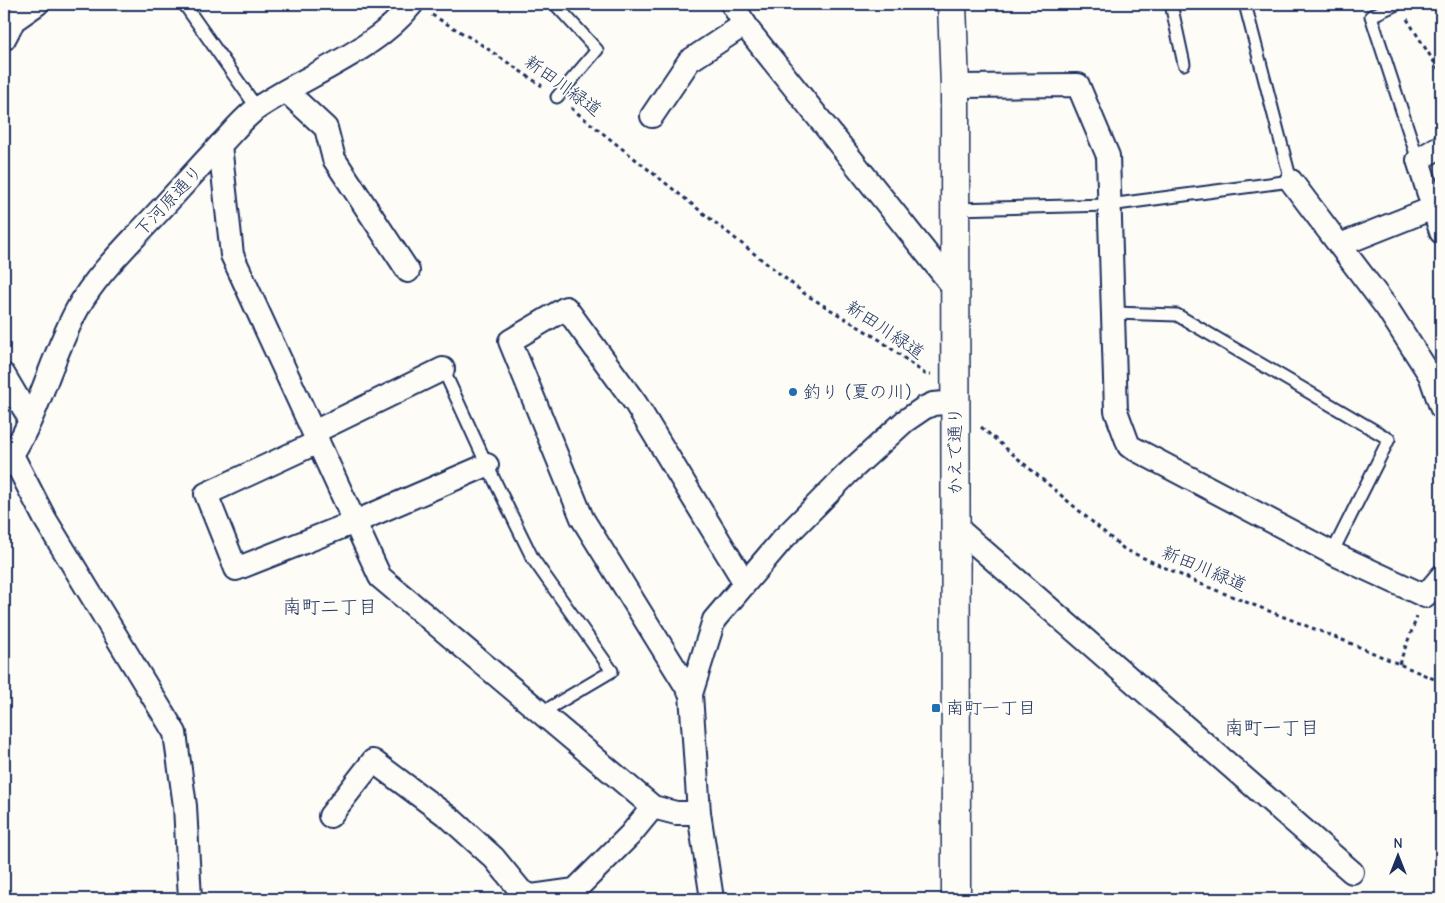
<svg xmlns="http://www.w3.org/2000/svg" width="1445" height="903" font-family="'Comic Neue','Klee One',sans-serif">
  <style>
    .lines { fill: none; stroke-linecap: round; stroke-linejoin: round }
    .lane-casing { stroke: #1b2f5e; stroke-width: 15 }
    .street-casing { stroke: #1b2f5e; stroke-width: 26 }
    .secondary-casing { stroke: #1b2f5e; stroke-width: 31 }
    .path { stroke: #1b2f5e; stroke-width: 3; stroke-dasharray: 4 4; stroke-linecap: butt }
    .lane { stroke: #fdfcf7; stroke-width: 11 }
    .street { stroke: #fdfcf7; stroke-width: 22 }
    .secondary { stroke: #fdfcf7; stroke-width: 28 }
    .poi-dot { fill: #1f6fb2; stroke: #fdfcf7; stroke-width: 2 }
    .labels { text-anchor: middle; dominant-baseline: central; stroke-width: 4; stroke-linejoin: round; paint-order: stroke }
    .street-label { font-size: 18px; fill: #1b2f5e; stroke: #fdfcf7 }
    .poi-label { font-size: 18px; fill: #1b2f5e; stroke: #fdfcf7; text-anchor: start }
    .neighbourhood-label { font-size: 19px; fill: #1b2f5e; stroke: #fdfcf7 }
  </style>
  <rect width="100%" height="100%" fill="#fdfcf7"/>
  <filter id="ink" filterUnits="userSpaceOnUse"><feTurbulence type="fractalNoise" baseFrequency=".02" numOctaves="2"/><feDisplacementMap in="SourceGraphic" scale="10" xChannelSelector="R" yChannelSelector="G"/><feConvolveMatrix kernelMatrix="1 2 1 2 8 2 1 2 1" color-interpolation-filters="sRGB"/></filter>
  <g filter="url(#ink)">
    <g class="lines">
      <defs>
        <g id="lane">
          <polyline points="184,4 257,108"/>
          <polyline points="555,4 597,50 557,97"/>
          <polyline points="1171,4 1184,64"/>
          <polyline points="1397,4 1371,16 1418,160"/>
          <polyline points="955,209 1109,205 1291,181 1245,4"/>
          <polyline points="1113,313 1177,315 1389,439 1332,553"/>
          <polyline points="443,369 487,465 533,559 612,671 541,713"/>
        </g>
        <g id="street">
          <polyline points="732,4 750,32 955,289"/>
          <polyline points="4,39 14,20 37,4"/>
          <polyline points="955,86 1078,85 1108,156 1116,411 1129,446 1332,553 1425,596 1441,577"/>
          <polyline points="286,91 326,128 334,159 408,271"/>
          <polyline points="652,116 689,61 745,24"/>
          <polyline points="220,145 232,255 380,577 653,807 676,813 699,813"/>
          <polyline points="1441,146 1418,160 1441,232"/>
          <polyline points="1291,181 1387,308 1430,375 1441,407"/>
          <polyline points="1340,245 1433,208"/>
          <polyline points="4,375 30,419"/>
          <polyline points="314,432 443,369"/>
          <polyline points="318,442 206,494 236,569 355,522 487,465"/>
          <polyline points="12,455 45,519 175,733 185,806 190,899"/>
          <path d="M4 466C39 419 50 357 79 306 96 276 124 249 147 224 172 198 196 170 221 144 233 132 245 116 259 107 309 74 375 51 412 4"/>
          <polyline points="956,527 1352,872"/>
          <polyline points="691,694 582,518 510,341 566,308 636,404 745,583"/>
          <polyline points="330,816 373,761 451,819 494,858 521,891 532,896 575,890 630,835 653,807"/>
          <polyline points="712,899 699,813 691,694 714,620 781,541 847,474 905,421 924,408 933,404 955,402"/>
        </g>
        <polyline id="secondary" points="952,4 955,86 956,899"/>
      </defs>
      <!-- lane casing -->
      <use href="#lane" class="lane-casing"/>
      <!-- street casing -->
      <use href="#street" class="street-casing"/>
      <!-- secondary casing -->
      <use href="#secondary" class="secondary-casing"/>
      <!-- path -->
      <g class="path">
        <polyline points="432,15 479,43 542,86"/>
        <polyline points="1407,19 1441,73"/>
        <polyline points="571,108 805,294 880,340 925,374 931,374"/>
        <polyline points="981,427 1124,549 1203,585 1350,643 1441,682"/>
        <polyline points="1399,664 1417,617"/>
      </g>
      <!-- lane -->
      <use href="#lane" class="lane"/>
      <!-- street -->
      <use href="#street" class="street"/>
      <!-- secondary -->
      <use href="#secondary" class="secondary"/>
    </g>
  </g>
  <!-- markers -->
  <g class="poi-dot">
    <circle cx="793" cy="392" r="5"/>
    <rect x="931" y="703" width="10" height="10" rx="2.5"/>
  </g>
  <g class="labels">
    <!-- street labels -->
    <g class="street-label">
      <text transform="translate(563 86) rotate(36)">新田川緑道</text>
      <text transform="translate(169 201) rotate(-47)">下河原通り</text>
      <text transform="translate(885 330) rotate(34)">新田川緑道</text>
      <text transform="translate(955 451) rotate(-90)">かえで通り</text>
      <text transform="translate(1204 569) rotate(23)">新田川緑道</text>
    </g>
    <!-- poi labels -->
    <g class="poi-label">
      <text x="803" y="392">釣り (夏の川)</text>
      <text x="946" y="708">南町一丁目</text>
    </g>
    <!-- neighbourhood labels -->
    <g class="neighbourhood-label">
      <text x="330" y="607">南町二丁目</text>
      <text x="1272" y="728">南町一丁目</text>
    </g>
  </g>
  <!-- margin -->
  <rect width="1445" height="903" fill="none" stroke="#fdfcf7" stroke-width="20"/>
  <rect x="10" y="10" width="1425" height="883" fill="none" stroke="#1b2f5e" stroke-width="2" filter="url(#ink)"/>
  <!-- north arrow -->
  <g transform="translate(1398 856)" stroke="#fdfcf7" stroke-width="4" paint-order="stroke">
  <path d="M0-4L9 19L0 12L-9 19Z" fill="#1b2f5e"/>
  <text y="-8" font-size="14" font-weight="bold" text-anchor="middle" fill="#1b2f5e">N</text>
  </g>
</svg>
